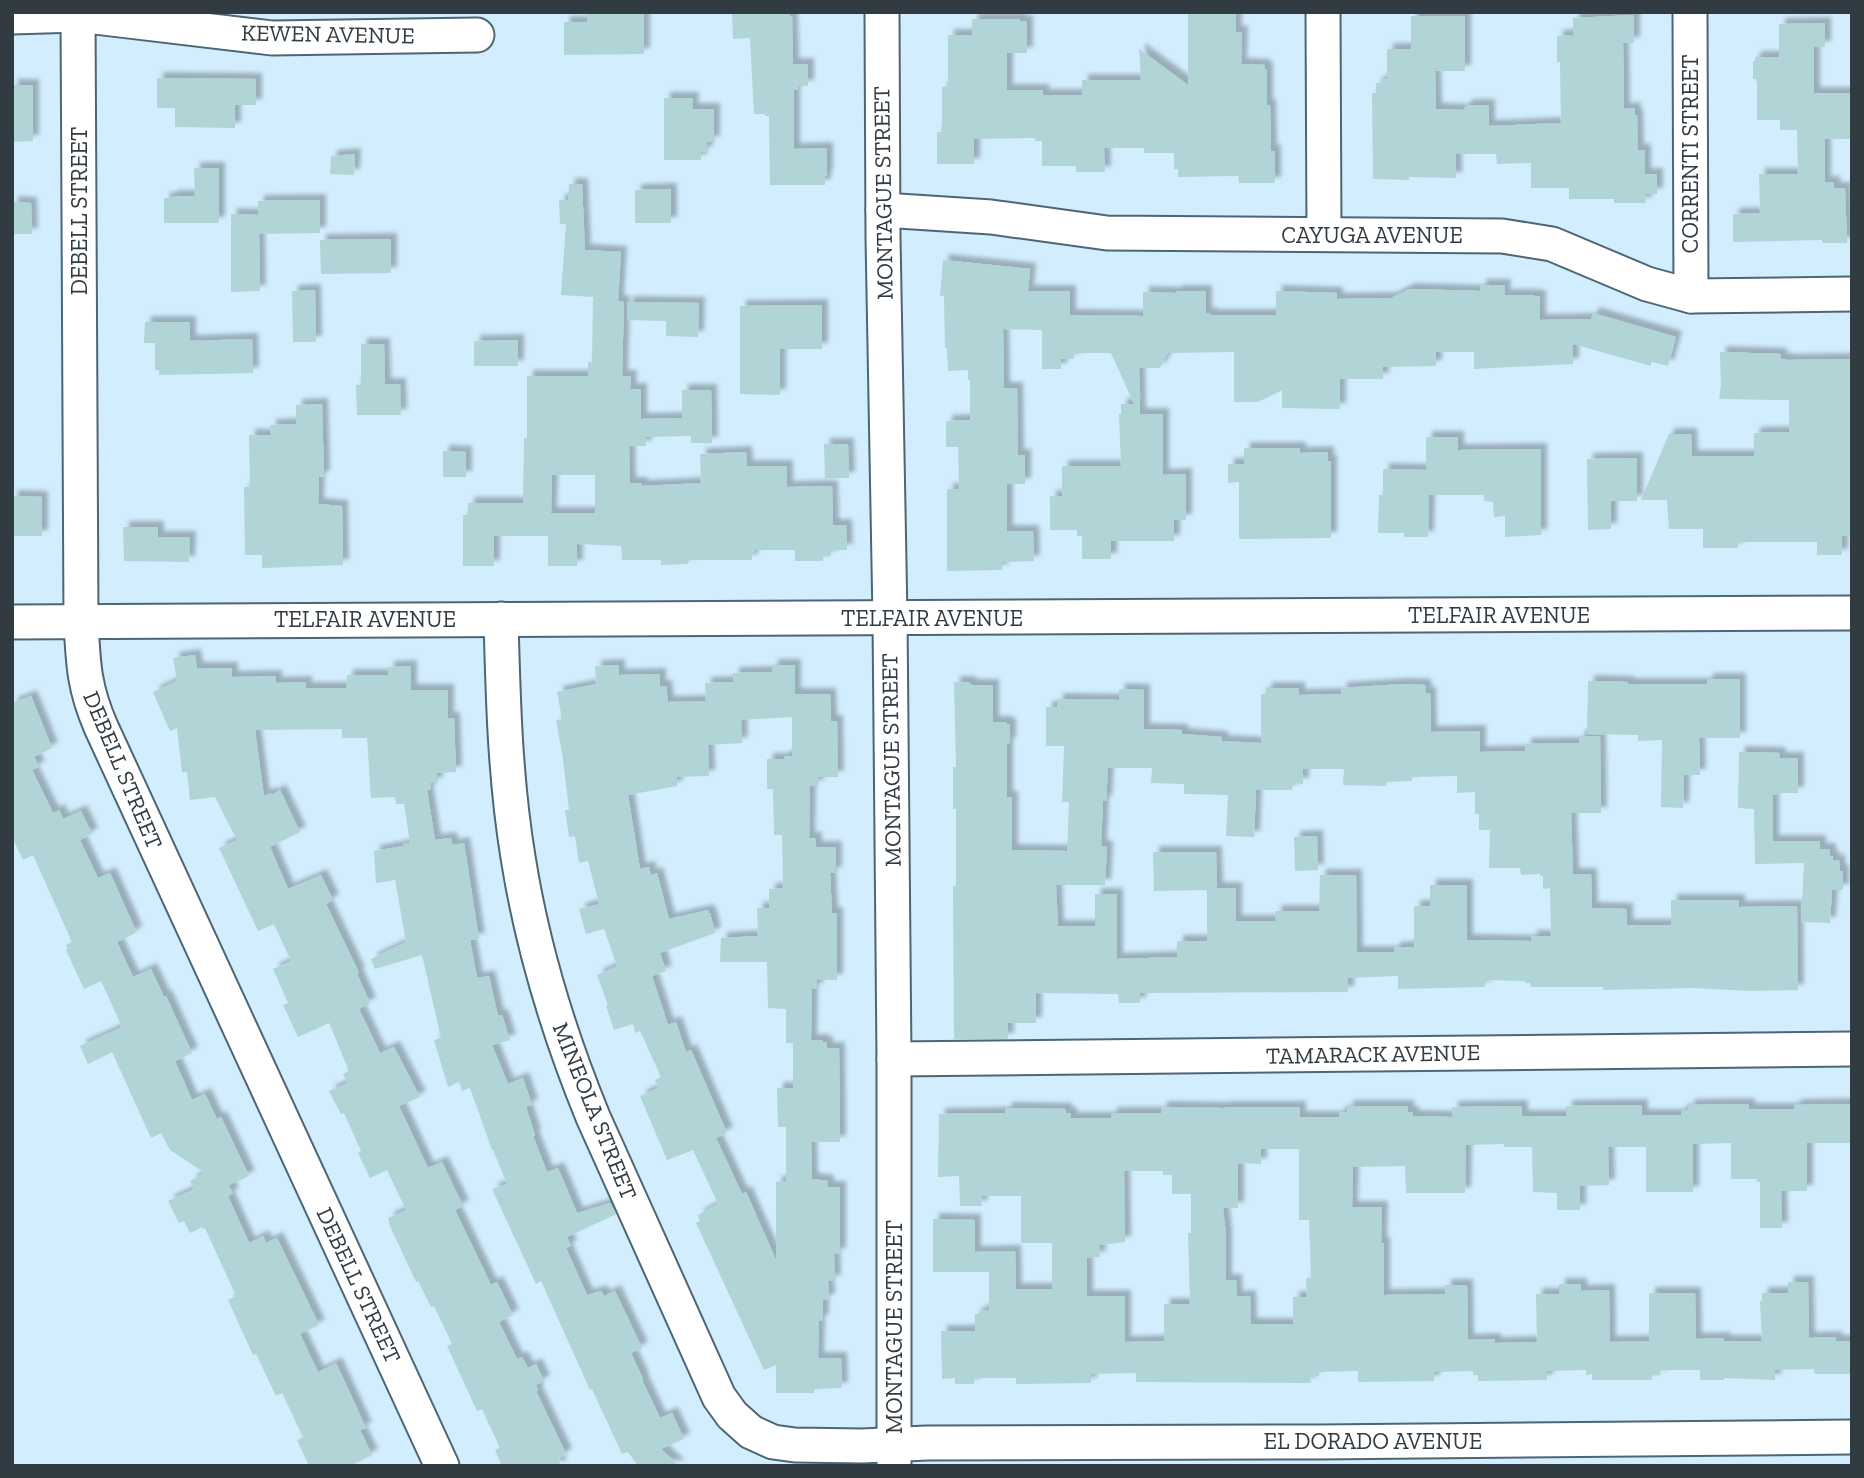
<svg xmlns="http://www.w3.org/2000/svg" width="1864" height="1478" font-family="'Zilla Slab',serif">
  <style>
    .building { fill: #b1d4d6; fill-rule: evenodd; filter: url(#shadow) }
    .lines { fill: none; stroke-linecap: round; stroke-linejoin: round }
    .minor-casing { stroke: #4e6574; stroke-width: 37 }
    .minor { stroke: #fff; stroke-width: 33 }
    .labels { text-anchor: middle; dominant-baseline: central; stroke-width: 7; stroke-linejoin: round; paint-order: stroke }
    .street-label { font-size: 23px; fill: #313b42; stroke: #fff }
  </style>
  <defs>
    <filter id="shadow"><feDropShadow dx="6" dy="-6" stdDeviation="2" flood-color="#0004"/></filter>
  </defs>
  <rect width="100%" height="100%" fill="#d2edfe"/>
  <!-- building -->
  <g class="building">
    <polygon points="587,12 644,12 644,54 564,55 564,22 587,22"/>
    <polygon points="732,12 790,12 790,16 792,16 793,64 808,64 808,86 798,86 798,90 794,90 794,149 827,148 827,176 825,176 825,185 770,185 769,116 765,116 765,114 754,114 750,38 733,39"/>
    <polygon points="1188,12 1236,12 1236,32 1242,32 1241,64 1265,65 1265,70 1267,69 1267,105 1270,105 1271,151 1275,151 1275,183 1239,183 1238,176 1178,177 1178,169 1174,169 1174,153 1144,153 1144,148 1104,148 1105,172 1076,172 1076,166 1042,166 1042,141 1035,141 1035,138 974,139 974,164 937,164 937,132 942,132 942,87 948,87 948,35 972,35 972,19 1020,19 1020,21 1027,21 1027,53 1007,53 1007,90 1043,90 1043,95 1082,95 1082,80 1141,80 1139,49 1188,85"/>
    <polygon points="1634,15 1634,43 1623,43 1624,109 1635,108 1635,115 1637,115 1638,150 1645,150 1645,174 1657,174 1657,194 1645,194 1646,203 1614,203 1614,199 1569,199 1569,188 1531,188 1531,163 1497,164 1496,154 1456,154 1456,178 1409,177 1409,180 1373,179 1372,93 1376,93 1376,83 1381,83 1381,79 1387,79 1387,49 1411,49 1411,16 1465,16 1465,71 1435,71 1436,109 1463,110 1467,105 1489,105 1489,126 1561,123 1560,62 1557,62 1557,36 1573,35 1573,18"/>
    <polygon points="1825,23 1825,47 1814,47 1814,93 1852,93 1852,139 1825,139 1825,182 1834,182 1834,188 1845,188 1847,243 1822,243 1822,240 1733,242 1733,214 1760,213 1759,174 1798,174 1797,130 1780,130 1780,120 1757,120 1757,84 1756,79 1753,79 1753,61 1755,61 1755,57 1779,57 1779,24"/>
    <polygon points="157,78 256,79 256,105 235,105 235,128 175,127 175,108 157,108"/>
    <polygon points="12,85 33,85 33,141 12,142"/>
    <polygon points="664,98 693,98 692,109 714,109 714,142 707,142 707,152 701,152 701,160 664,160"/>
    <polygon points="355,154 354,175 330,174 331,156"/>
    <polygon points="194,168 219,168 219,223 164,223 164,198 172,198 172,196 195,196"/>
    <path d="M569 184H582L585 250 621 252 618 301 624 302 622 376H631L630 389H641V419L682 418V390H711L712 443H691V436L646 437V446H629L630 483H642V486L701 483 700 454 746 452 747 466H787V487L832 486 833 525H846L847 550H831V556H823V561H795V550H755V554H752V560H689L688 564 661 565V560H622L621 546 577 544V566H548V536H494V566H463V515H468V503H523L524 438H527V376H588V362H592L593 297 561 295 566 224H560L559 200H568ZM552 475H595V513H551Z"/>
    <polygon points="671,189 671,223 635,223 635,190"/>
    <polygon points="320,200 320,233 259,234 260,291 231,292 231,214 258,215 258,201"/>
    <polygon points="12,202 31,203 32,234 12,234"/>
    <polygon points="391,239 391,273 321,274 320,240"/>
    <polygon points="943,260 1030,269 1028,291 1070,291 1070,315 1143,316 1143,292 1176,293 1176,291 1206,291 1206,314 1211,313 1211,315 1276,315 1276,291 1337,293 1337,299 1391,298 1409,289 1480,291 1480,285 1505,285 1504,295 1535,295 1535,296 1540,296 1540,320 1591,319 1593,313 1676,337 1668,366 1651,362 1651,366 1573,344 1573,364 1474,369 1474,352 1436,352 1436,366 1383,367 1383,379 1340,379 1340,409 1282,408 1282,390 1258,402 1234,402 1234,352 1168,353 1160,368 1139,368 1140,414 1163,414 1163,475 1186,474 1186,520 1174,520 1174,541 1111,541 1111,559 1082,559 1082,536 1077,536 1077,530 1050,530 1050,496 1062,497 1062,466 1121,466 1119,414 1121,414 1121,404 1134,404 1111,353 1074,353 1074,359 1061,359 1061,369 1042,369 1042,330 1003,329 1004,388 1017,388 1018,455 1025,455 1025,484 1007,484 1007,531 1033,531 1034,561 1002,562 1002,570 947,571 947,489 959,489 958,447 946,447 946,421 970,420 970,380 968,380 968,370 948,371 947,348 945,348 944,296 940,296"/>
    <polygon points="315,290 316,342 293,342 292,291"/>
    <polygon points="627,302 699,303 698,337 666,336 666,321 627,320"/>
    <polygon points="822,305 822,349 780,349 780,395 740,394 740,306"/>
    <polygon points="145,322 190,322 190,341 252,339 253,373 159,375 159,370 155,370 155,343 144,343"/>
    <polygon points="518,340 518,366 474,366 474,341"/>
    <polygon points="361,344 384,344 385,384 400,384 401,415 357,415 356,385 361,385"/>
    <polygon points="1720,352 1781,354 1781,359 1787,359 1787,360 1852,359 1852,536 1842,536 1842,555 1817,555 1817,542 1738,542 1738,548 1703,548 1703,529 1669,529 1667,500 1641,500 1669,434 1691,434 1692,456 1754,456 1754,433 1789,432 1789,400 1719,399 1721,386"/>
    <polygon points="322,404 324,477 319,477 318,504 342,506 343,565 262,568 262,555 245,555 244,487 250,487 249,435 271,435 270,425 296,424 296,405"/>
    <polygon points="1426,437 1458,437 1458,450 1541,449 1541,535 1505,537 1505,516 1494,517 1493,502 1484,501 1484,495 1429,495 1428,537 1404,537 1404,533 1378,533 1379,495 1383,495 1383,469 1426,470"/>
    <polygon points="824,444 848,444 849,478 825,478"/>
    <polygon points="1244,448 1300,448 1300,453 1328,452 1328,461 1331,461 1331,538 1239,539 1239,482 1228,483 1228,464 1244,464"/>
    <polygon points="443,451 466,452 466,477 443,477"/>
    <polygon points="1637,458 1637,501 1611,501 1611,529 1588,530 1587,459"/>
    <polygon points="12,496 42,497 42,536 12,536"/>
    <polygon points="123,527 158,527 158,537 190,537 189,562 124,561"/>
    <polygon points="195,655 197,668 232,668 232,677 276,676 276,683 306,682 306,688 346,688 347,675 388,675 388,667 411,666 411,690 448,690 448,718 454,718 456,772 437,773 437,783 430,783 431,789 427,790 435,840 451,838 452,845 464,843 479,939 470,940 477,978 489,976 498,1016 502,1015 510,1040 492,1045 508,1084 523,1078 532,1105 526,1107 535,1135 533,1136 547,1172 558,1168 577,1213 610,1203 616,1214 567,1237 571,1246 566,1248 587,1295 601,1291 604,1296 615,1291 642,1348 631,1353 643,1379 642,1380 660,1418 672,1413 684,1439 661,1449 679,1466 638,1466 628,1452 622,1454 592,1389 590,1390 541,1281 536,1284 492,1189 507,1184 493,1150 492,1150 470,1088 462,1091 459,1082 448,1087 434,1040 441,1038 422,955 375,969 371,959 406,942 395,880 376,883 374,851 403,846 403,844 410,843 404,804 396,804 395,797 371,798 367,738 342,738 342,729 255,730 264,796 271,793 272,795 280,790 300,832 270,847 288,889 321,875 333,900 326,904 359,973 357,974 370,1003 359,1009 380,1053 394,1047 420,1097 399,1106 428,1168 442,1162 463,1206 455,1210 491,1285 497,1282 513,1315 499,1322 517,1359 522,1357 528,1368 536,1364 544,1381 536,1385 538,1390 536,1391 566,1454 558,1459 561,1466 502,1466 495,1450 500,1448 482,1409 477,1411 447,1346 452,1344 434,1306 431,1307 418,1281 416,1282 390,1226 388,1218 406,1210 387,1170 370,1178 358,1153 361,1151 344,1113 341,1114 329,1091 347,1083 343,1074 349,1071 329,1023 298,1037 283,1005 288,1003 273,969 291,961 274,924 258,931 219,848 237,840 215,797 190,800 187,772 182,772 177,728 170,731 153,692 177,681 173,658"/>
    <path d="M619 665V675L660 674V686H666L668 702 706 701 705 683 733 682V673L772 672V665H795V694H830L831 721H837L838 777H818V786H810L809 838H816V847H836V873H830L832 913H837V980H817V989H812L811 1040H822L823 1042H827V1048H839L840 1142H811L812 1179 828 1181V1187H840V1254H834L835 1281H828L829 1300H823V1320L819 1321 818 1358H841L842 1388 814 1389V1393H776V1365L764 1370 696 1223 700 1221 698 1215 718 1204 693 1150 667 1160 640 1096 658 1088 655 1080 661 1077 640 1031 635 1033 633 1024 614 1030 606 1006 608 1005 597 975 617 966 604 929 586 934 579 909 599 904 588 861 579 863 575 836 569 837 565 810H569L563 759 556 720 562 719 557 692 596 684 595 666ZM792 717V756H784V759H767V789H773L774 835H782L783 888 769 889V908H757L758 936 721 938 720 962H767L768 1008 786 1009V1043H793V1088H777L778 1127H786V1181L776 1182V1260L746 1192 742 1194 716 1138 727 1133 691 1050 686 1052 676 1022 668 1025 652 976 666 971 660 953 715 933 710 913H709L708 910 669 919 657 873 651 875 649 867 640 869 628 795 677 786V777L709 776 708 745 742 743 741 720Z"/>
    <polygon points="1707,679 1740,679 1740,738 1699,738 1700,775 1684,775 1683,808 1661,807 1662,740 1638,741 1638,735 1587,734 1588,681 1628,682 1628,684 1707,684"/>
    <path d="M954 682H968L972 685H993V722H1007V724H1010V743L1007 744V797H1012V850L1067 851 1069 802H1062L1064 746H1046V707H1057V699L1119 700V689L1144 690V729L1182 730V734L1222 737V741L1261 743V694H1266V688H1299V695L1341 694V688L1403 684 1425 685 1426 693H1430L1431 732 1480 731V752L1525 751V744L1579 743V736H1600L1601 813H1571L1573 874H1591L1592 908 1627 909V925H1671V900H1739V907L1797 906 1798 990 1749 991 1693 988 1603 990V987H1531L1530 983H1525V981L1485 980V987L1398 989V976L1348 978V992L1140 993V1003H1119L1118 994 1036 993V1023H1008V1039H954L953 886H956V809H953V767H956ZM1108 768H1152L1151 783 1184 784V794L1228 795 1226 836 1254 837 1256 790H1292L1293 783 1303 784V769H1344L1343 785 1386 786V782L1412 781V777L1457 776V793L1475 792V814H1479V830H1490L1489 868H1520L1521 875 1540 874V876H1543V889L1550 888 1551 936H1531V941L1467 940V885H1430V906H1414V947L1394 948V952H1357L1356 875H1320L1319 911H1275L1276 921H1236V888H1217L1216 852H1153L1154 891 1207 890V941H1177V957L1117 959V894H1095V926H1058L1056 885H1105L1107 847 1101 846 1103 801H1106Z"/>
    <polygon points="31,696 52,748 34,757 39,767 32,770 53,813 59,810 63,819 81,811 92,834 80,840 98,878 110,873 136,931 135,933 117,942 133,977 151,969 164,997 166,996 192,1053 175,1061 192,1100 205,1094 217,1119 221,1117 249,1176 229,1185 233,1193 228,1196 249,1243 263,1236 266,1243 277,1238 319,1325 300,1334 318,1372 336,1363 366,1428 360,1430 372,1455 350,1466 309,1466 297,1440 303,1437 282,1393 276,1396 256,1354 253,1355 228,1300 236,1296 205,1228 203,1229 202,1227 190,1233 184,1221 179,1223 168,1201 194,1189 190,1181 205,1173 170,1150 161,1133 151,1138 112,1052 88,1064 80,1046 122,1027 101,981 84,989 66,950 68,949 66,945 72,942 33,855 23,860 12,837 12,703"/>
    <polygon points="1739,752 1780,753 1779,758 1798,758 1798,793 1778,793 1778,795 1773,795 1773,841 1820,841 1820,849 1830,849 1830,856 1833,856 1833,861 1839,860 1840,871 1843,871 1843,890 1832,890 1830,923 1801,922 1804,863 1755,864 1754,809 1738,808"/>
    <polygon points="1317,836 1318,870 1295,871 1294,837"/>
    <path d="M1749 1104V1109H1794V1105L1852 1104V1143H1807V1191H1781L1782 1228H1760V1182H1757V1179H1731V1143L1693 1144V1192H1646V1147H1608L1609 1185 1580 1186V1210H1557V1193L1533 1192 1532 1147H1504V1144L1466 1145 1465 1193H1406L1405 1166 1353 1167 1352 1207H1382L1381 1243H1384V1295L1445 1294V1285H1467L1468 1340 1495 1339V1343L1537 1342 1536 1294H1559V1284H1581V1291L1609 1290 1610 1342 1649 1341V1293H1695L1696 1339 1724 1338V1341H1762L1760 1301H1762V1293H1788V1282H1808L1809 1338 1836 1337V1341H1852V1374H1819L1814 1373V1369L1775 1370V1380L1724 1378V1380H1700V1370H1660L1661 1375H1652V1380H1592V1374L1586 1375V1370L1547 1371V1380L1478 1381V1375H1473V1371L1434 1372V1381L1358 1382V1371L1319 1372V1376L1310 1377 1311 1383 1136 1382V1373L1091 1374V1383L1016 1384V1378H975L974 1384H955V1378L942 1379 941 1331H975V1314H980V1311L989 1310V1272H933V1219L975 1220V1252L1015 1251 1016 1289H1052V1243H1021V1196H981L982 1206H960L959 1176 938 1177 939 1114 1005 1113 1006 1108 1066 1109V1113H1071V1118H1111V1113H1161V1107L1224 1108V1107H1300V1117H1339V1112H1347V1106H1408V1112H1413V1116L1452 1117V1107L1522 1106V1116H1566V1106L1631 1105H1642V1115H1681V1110H1689L1688 1105ZM1261 1149H1299V1220H1309L1311 1278H1306L1307 1297H1293V1324H1251L1250 1296 1237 1297 1236 1280H1226V1235L1223 1208H1238V1163L1261 1164ZM1124 1171H1163V1175H1172V1194H1191V1233H1188L1190 1304H1164V1341L1125 1342V1296H1087V1258L1100 1257 1099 1245 1125 1242Z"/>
  </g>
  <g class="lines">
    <defs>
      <g id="minor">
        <path d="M78 12 81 621C83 664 84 688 101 727L442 1466"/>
        <polyline points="882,12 883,237 890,618 894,1059 894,1466"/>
        <polyline points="1323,12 1324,234"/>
        <polyline points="1690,12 1691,296"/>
        <polyline points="12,17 78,15 272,38 477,35"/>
        <polyline points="883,210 991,217 1107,233 1502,236 1552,244 1647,284 1691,296 1852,294"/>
        <path d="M501 619C503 698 505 778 518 857 532 946 559 1034 593 1117L719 1397 732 1415 751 1432 773 1442 795 1445 862 1446 927 1443 1318 1442 1852 1437"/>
        <polyline points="12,622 1852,613"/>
        <polyline points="894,1059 1852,1049"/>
      </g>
    </defs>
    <!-- minor casing -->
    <use href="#minor" class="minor-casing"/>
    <!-- minor -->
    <use href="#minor" class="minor"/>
  </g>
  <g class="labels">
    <!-- street labels -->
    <g class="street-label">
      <text transform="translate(328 34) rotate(1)">KEWEN AVENUE</text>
      <text transform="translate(1690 154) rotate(-90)">CORRENTI STREET</text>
      <text transform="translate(883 193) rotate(-91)">MONTAGUE STREET</text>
      <text transform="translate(79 211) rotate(-90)">DEBELL STREET</text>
      <text x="1372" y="235">CAYUGA AVENUE</text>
      <text x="1499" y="615">TELFAIR AVENUE</text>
      <text x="932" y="618">TELFAIR AVENUE</text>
      <text x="365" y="619">TELFAIR AVENUE</text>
      <text transform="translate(891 760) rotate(-91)">MONTAGUE STREET</text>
      <text transform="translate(123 770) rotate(67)">DEBELL STREET</text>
      <text transform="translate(1373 1054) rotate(-1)">TAMARACK AVENUE</text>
      <text transform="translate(595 1111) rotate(68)">MINEOLA STREET</text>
      <text transform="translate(359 1285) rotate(65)">DEBELL STREET</text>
      <text transform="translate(894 1327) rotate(-90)">MONTAGUE STREET</text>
      <text x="1373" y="1441">EL DORADO AVENUE</text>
    </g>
  </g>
  <!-- border -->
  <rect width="1864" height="1478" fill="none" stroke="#313b42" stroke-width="28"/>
</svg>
